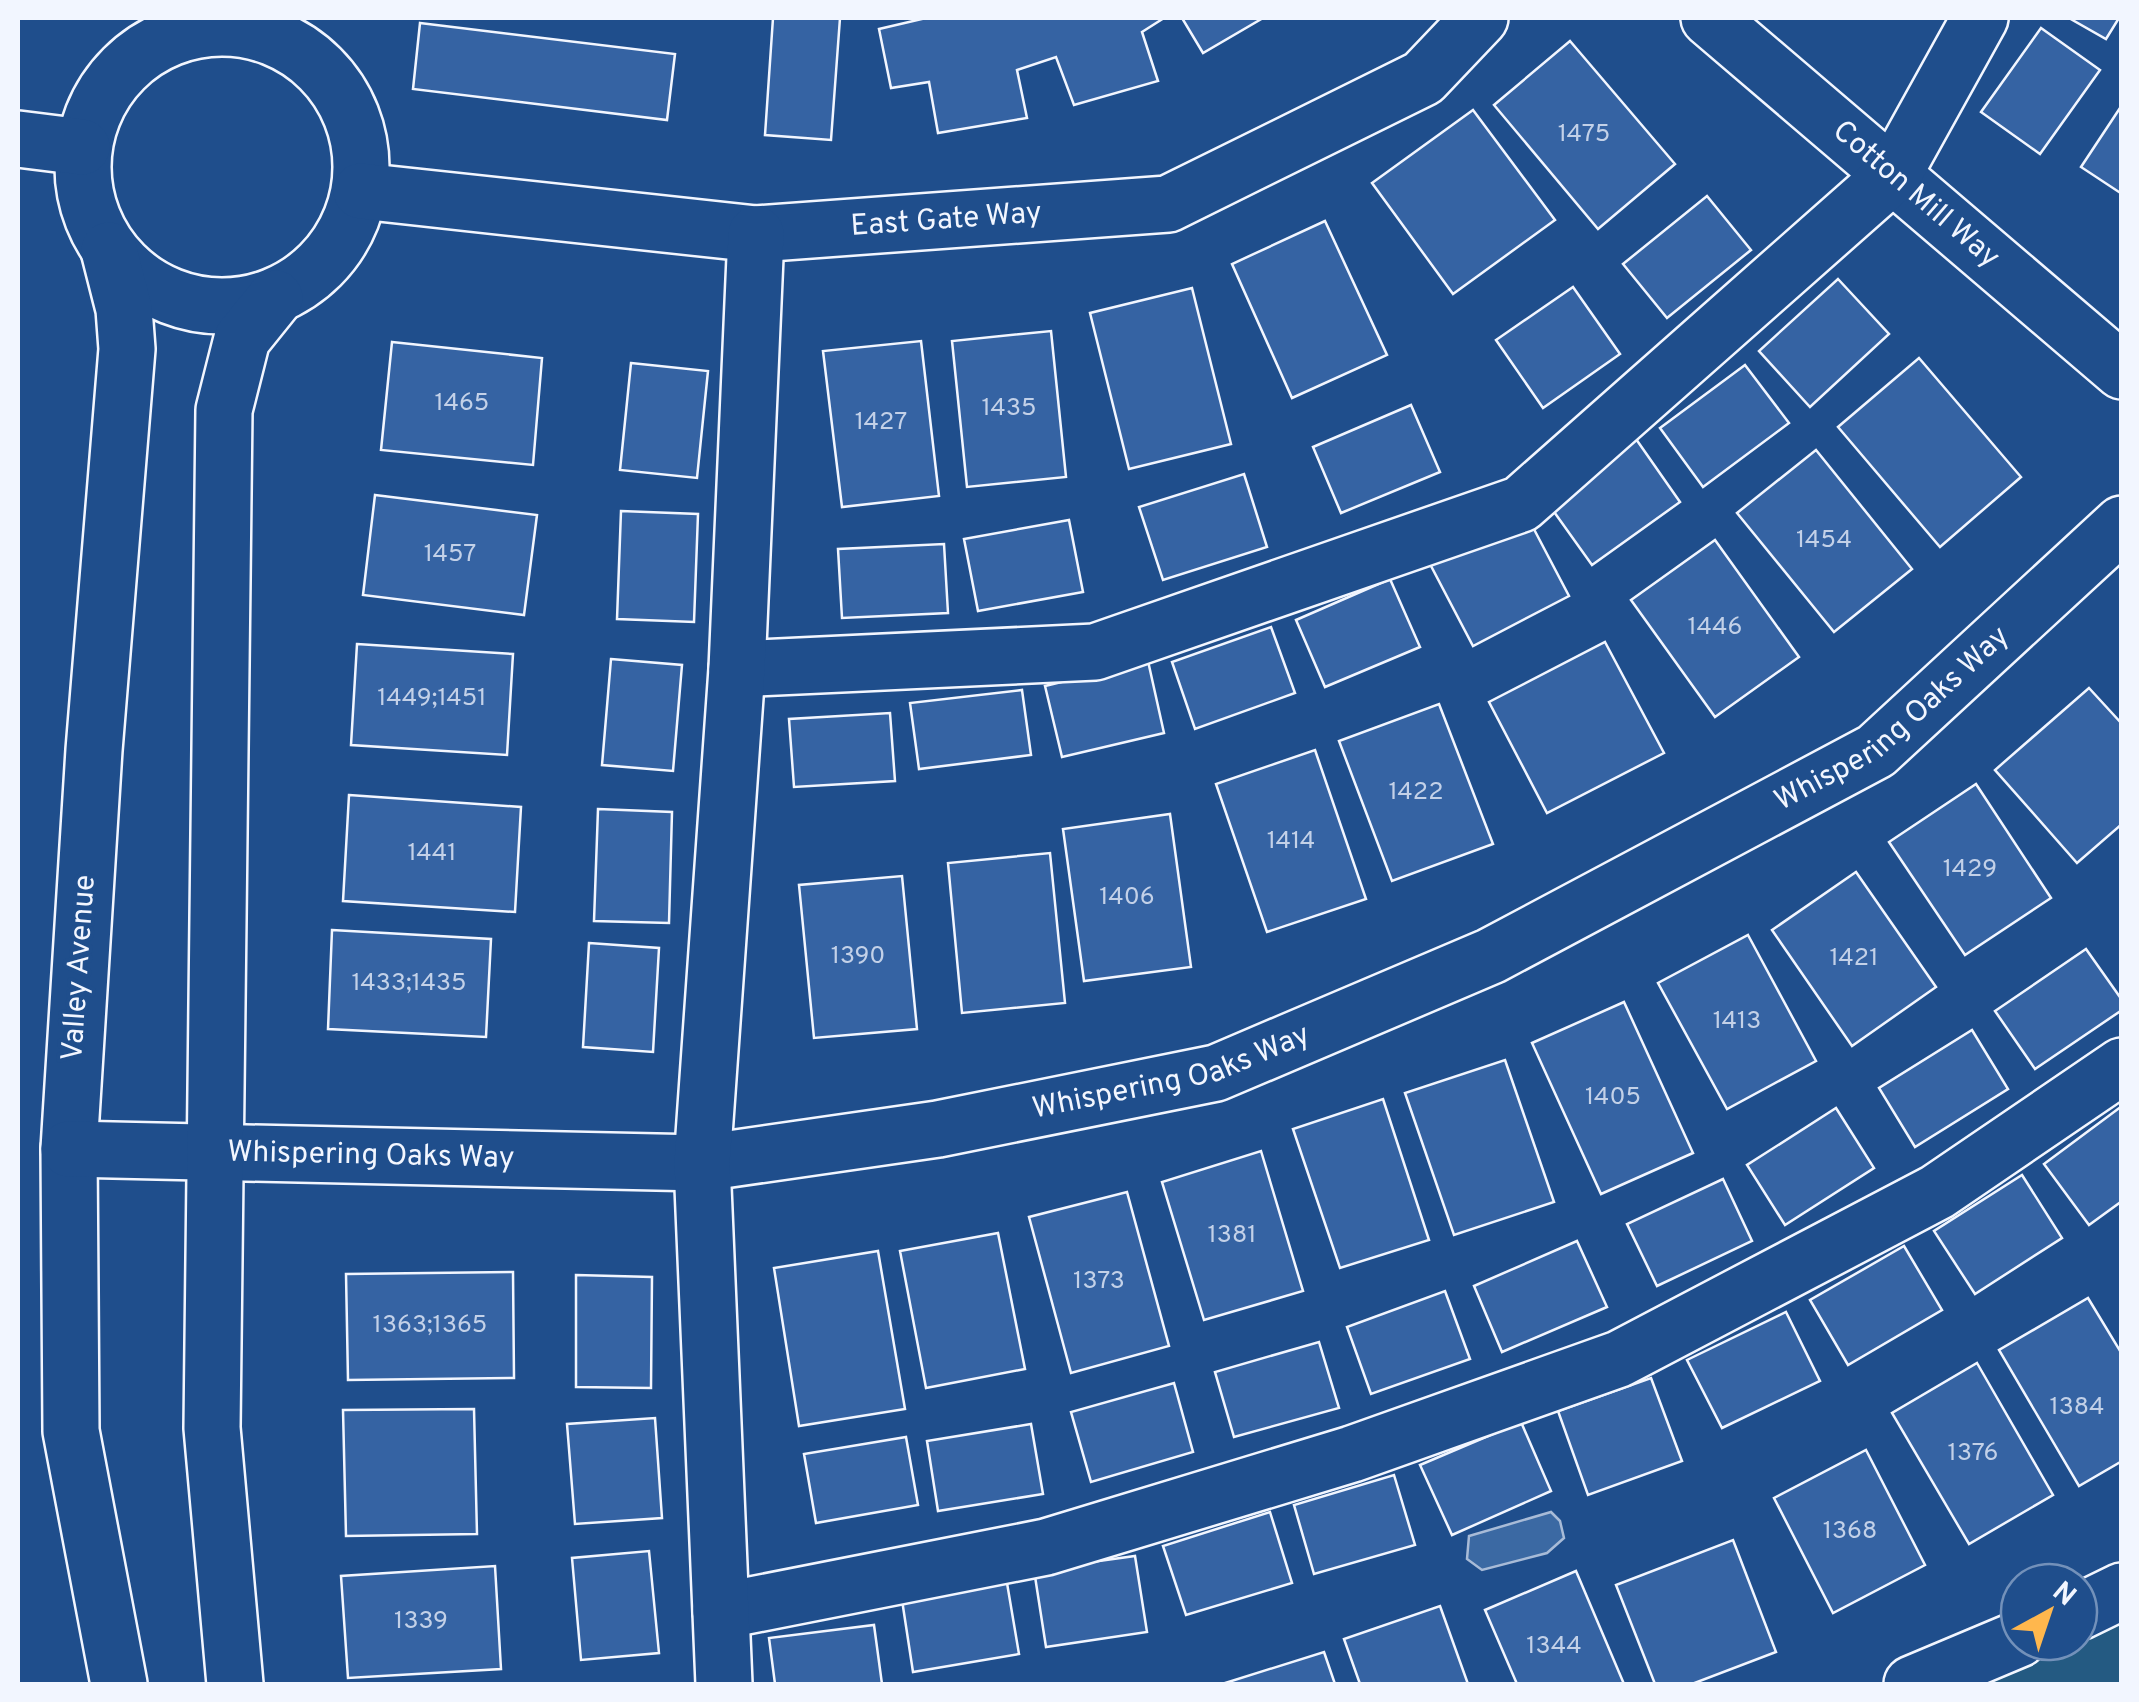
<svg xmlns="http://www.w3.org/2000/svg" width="2139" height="1702" font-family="Overpass,sans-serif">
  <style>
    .green { fill: #245a82; stroke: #a8bbd7; stroke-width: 2.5 }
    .water { fill: #3b69a3; stroke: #a8bbd7; stroke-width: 2.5 }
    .building { fill: #3563a3; stroke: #f2f6ff; stroke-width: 2.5 }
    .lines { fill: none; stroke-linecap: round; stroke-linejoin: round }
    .minor-casing { stroke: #f2f6ff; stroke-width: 60 }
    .minor { stroke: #1f4e8c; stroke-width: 55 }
    .labels { text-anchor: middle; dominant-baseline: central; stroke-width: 8; stroke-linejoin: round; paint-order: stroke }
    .number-label { font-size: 25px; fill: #c3d1e8 }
    .street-label { font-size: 30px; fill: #f2f6ff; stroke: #1f4e8c }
  </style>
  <rect width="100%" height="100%" fill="#1f4e8c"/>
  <!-- green -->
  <polygon class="green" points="2121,1605 2121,1684 1960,1684 2047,1642 2079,1642 2079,1626"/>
  <!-- water -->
  <polygon class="water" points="1551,1512 1560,1521 1564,1538 1547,1553 1482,1570 1467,1559 1469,1536"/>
  <!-- building -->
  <g class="building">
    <polygon points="773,18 840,18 831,140 765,135"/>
    <polygon points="926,18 1164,18 1142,32 1158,81 1074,105 1056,57 1017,70 1027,118 938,133 929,82 891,88 879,29"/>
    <polygon points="1182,18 1263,18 1203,53"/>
    <polygon points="2069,18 2119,18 2106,39"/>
    <polygon points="420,23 675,54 667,120 413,89"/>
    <polygon points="2041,28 2100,70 2040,154 1981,112"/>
    <polygon points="1570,41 1675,164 1598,229 1494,105"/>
    <polygon points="2122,105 2122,194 2081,167"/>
    <polygon points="1473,110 1555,220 1453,294 1372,183"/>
    <polygon points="1707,196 1751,250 1667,318 1623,264"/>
    <polygon points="1325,221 1387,355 1292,398 1232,264"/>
    <polygon points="1838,279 1889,334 1810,407 1759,351"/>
    <polygon points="1573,287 1620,354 1543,408 1496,340"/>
    <polygon points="1192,288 1231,444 1129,469 1090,313"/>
    <polygon points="1051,331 1066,477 967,487 952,341"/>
    <polygon points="921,341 939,496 842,507 823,351"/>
    <polygon points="392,342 542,358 533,465 381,450"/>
    <polygon points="1919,358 2021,477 1940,547 1838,427"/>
    <polygon points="631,363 708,371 697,478 620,470"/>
    <polygon points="1745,365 1789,423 1703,487 1660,428"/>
    <polygon points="1411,405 1440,472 1341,513 1313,447"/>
    <polygon points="1636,439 1680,502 1592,565 1547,502"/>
    <polygon points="1816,450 1912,569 1834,632 1737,513"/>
    <polygon points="1244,474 1267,547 1163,580 1139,507"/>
    <polygon points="375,495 537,515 524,615 363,595"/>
    <polygon points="621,511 698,514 694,622 617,619"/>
    <polygon points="1526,514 1569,596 1473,646 1430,564"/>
    <polygon points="1069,520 1083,592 978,611 964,539"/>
    <polygon points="1715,540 1799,657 1715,717 1631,600"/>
    <polygon points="944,544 948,613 842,618 838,549"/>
    <polygon points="1390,579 1420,647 1325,687 1296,620"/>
    <polygon points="1271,627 1295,693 1195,729 1172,662"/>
    <polygon points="1605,642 1664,753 1547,813 1489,702"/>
    <polygon points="357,644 513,654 507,755 351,745"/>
    <polygon points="611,659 682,665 673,771 602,765"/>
    <polygon points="1148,661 1164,733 1062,757 1045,686"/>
    <polygon points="2089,688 2122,724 2122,824 2077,863 1995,770"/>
    <polygon points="1022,690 1031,755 919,769 910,703"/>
    <polygon points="1439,704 1493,844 1392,881 1339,741"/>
    <polygon points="890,713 895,781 794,787 789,719"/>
    <polygon points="1315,750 1366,899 1267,932 1216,784"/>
    <polygon points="1976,784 2051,898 1965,955 1889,842"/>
    <polygon points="349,795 521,807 515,912 343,901"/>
    <polygon points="598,809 672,812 669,923 594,921"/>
    <polygon points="1170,814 1191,967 1084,981 1063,829"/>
    <polygon points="1050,853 1065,1003 962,1013 948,863"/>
    <polygon points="1856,872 1936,987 1852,1046 1772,930"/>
    <polygon points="902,876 917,1029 814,1038 799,885"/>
    <polygon points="332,930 491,939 486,1037 328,1029"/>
    <polygon points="1748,935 1816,1061 1727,1109 1658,983"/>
    <polygon points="589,943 659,948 653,1052 583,1047"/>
    <polygon points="2086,949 2122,1000 2122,1010 2035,1069 1995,1011"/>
    <polygon points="1624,1002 1693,1153 1601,1194 1532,1043"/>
    <polygon points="1972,1030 2008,1089 1915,1147 1879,1088"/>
    <polygon points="1505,1060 1554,1202 1454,1235 1405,1093"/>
    <polygon points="1383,1099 1429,1240 1340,1268 1293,1129"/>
    <polygon points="2122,1106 2122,1201 2089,1225 2044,1164"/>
    <polygon points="1836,1108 1874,1168 1785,1225 1747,1165"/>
    <polygon points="1261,1151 1303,1291 1204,1320 1162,1182"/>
    <polygon points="2022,1175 2062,1238 1975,1294 1934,1231"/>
    <polygon points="1723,1179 1752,1241 1657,1286 1627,1224"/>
    <polygon points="1127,1192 1169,1346 1071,1373 1029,1217"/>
    <polygon points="998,1233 1025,1369 926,1388 900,1251"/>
    <polygon points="1577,1241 1607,1307 1502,1352 1474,1286"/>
    <polygon points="1904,1246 1942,1310 1848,1365 1810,1300"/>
    <polygon points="878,1251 905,1409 799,1426 774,1268"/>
    <polygon points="513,1272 514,1378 348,1380 346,1274"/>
    <polygon points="576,1275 652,1277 651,1388 576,1387"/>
    <polygon points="1445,1291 1470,1359 1371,1394 1347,1327"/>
    <polygon points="2088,1298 2122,1354 2122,1461 2079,1486 1999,1350"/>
    <polygon points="1786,1312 1820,1381 1722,1428 1687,1360"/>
    <polygon points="1319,1342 1339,1408 1234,1437 1215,1372"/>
    <polygon points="1977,1363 2053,1495 1969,1544 1892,1413"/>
    <polygon points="1651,1378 1682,1461 1588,1495 1558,1411"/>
    <polygon points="1174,1383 1193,1452 1091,1482 1071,1412"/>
    <polygon points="474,1409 477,1534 346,1536 343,1410"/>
    <polygon points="655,1418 662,1518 575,1524 567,1424"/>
    <polygon points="1521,1422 1551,1491 1452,1535 1420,1465"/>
    <polygon points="1031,1424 1043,1494 938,1511 927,1441"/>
    <polygon points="906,1437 918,1505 816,1523 804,1454"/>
    <polygon points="1866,1450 1925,1565 1833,1613 1774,1498"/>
    <polygon points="1394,1475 1415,1545 1314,1574 1294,1505"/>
    <polygon points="1270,1512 1292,1583 1186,1615 1163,1546"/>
    <polygon points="1733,1540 1776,1652 1692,1684 1655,1684 1616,1585"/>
    <polygon points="649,1551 659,1653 581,1660 572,1558"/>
    <polygon points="1135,1556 1147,1632 1046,1647 1034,1570"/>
    <polygon points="495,1566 501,1669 348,1678 341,1576"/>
    <polygon points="1576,1571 1624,1684 1517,1684 1485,1610"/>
    <polygon points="1007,1583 1019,1654 913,1672 902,1600"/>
    <polygon points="1440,1606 1468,1684 1360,1684 1344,1639"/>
    <polygon points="874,1625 882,1684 775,1684 769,1638"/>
    <polygon points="1324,1652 1335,1684 1222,1684"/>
  </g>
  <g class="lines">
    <defs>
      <g id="minor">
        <path id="s1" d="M1709 18 2122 371"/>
        <circle cx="222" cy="167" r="139"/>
        <polyline points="18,139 82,147"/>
        <path id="s2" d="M361 191 756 234 1168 204 1423 78 1480 18"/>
        <polyline points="109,250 124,309 127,349 94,750 69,1149 71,1431 119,1684"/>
        <polyline points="737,669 1095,652 1521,504 1893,175 1980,18"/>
        <path id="s3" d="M69 1149 702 1163 938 1129 1216 1073 1491 956 1876 751 2122 524"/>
        <polyline points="721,1611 1046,1547 1352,1454 1619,1359 1937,1192 2122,1066"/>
        <polyline points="2079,1612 2122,1591"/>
        <polyline points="235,1684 212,1428 224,410 242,339 275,298"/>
        <polyline points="724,1684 702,1163 737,669 756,234"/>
        <polyline points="1912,1684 2019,1639"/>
      </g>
    </defs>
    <!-- minor casing -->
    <use href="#minor" class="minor-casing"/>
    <!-- minor -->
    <use href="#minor" class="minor"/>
  </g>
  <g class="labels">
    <!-- number labels -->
    <g class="number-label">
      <text x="1584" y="135">1475</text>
      <text x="462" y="404">1465</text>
      <text x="1009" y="409">1435</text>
      <text x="881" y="423">1427</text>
      <text x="1824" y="541">1454</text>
      <text x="450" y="555">1457</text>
      <text x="1715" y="628">1446</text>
      <text x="432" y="699">1449;1451</text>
      <text x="1416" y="793">1422</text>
      <text x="1291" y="842">1414</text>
      <text x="432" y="854">1441</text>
      <text x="1970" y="870">1429</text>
      <text x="1127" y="898">1406</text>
      <text x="858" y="957">1390</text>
      <text x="1854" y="959">1421</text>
      <text x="409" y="984">1433;1435</text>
      <text x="1737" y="1022">1413</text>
      <text x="1613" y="1098">1405</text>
      <text x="1232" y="1236">1381</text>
      <text x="1099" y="1282">1373</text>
      <text x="430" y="1326">1363;1365</text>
      <text x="2077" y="1408">1384</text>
      <text x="1973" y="1454">1376</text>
      <text x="1850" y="1532">1368</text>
      <text x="421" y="1622">1339</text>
      <text x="1554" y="1647">1344</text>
    </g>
    <!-- street labels -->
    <g class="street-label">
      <text stroke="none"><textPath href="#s1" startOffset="272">Cotton Mill Way</textPath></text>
      <text stroke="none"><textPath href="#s2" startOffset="588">East Gate Way</textPath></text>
      <text stroke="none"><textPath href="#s3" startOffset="1922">Whispering Oaks Way</textPath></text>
      <text transform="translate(80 968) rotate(-86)">Valley Avenue</text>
      <text stroke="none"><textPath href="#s3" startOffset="1112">Whispering Oaks Way</textPath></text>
      <text stroke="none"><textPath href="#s3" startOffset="302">Whispering Oaks Way</textPath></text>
    </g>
  </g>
  <!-- border -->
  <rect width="2139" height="1702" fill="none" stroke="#f2f6ff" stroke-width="40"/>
  <!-- north arrow -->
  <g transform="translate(2049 1612) rotate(40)"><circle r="48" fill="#1f4e8c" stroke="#7391ba" stroke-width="2.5"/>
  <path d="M0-8L18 38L0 25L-18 38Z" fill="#ffb74d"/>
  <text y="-15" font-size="28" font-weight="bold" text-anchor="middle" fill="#f2f6ff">N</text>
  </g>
</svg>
